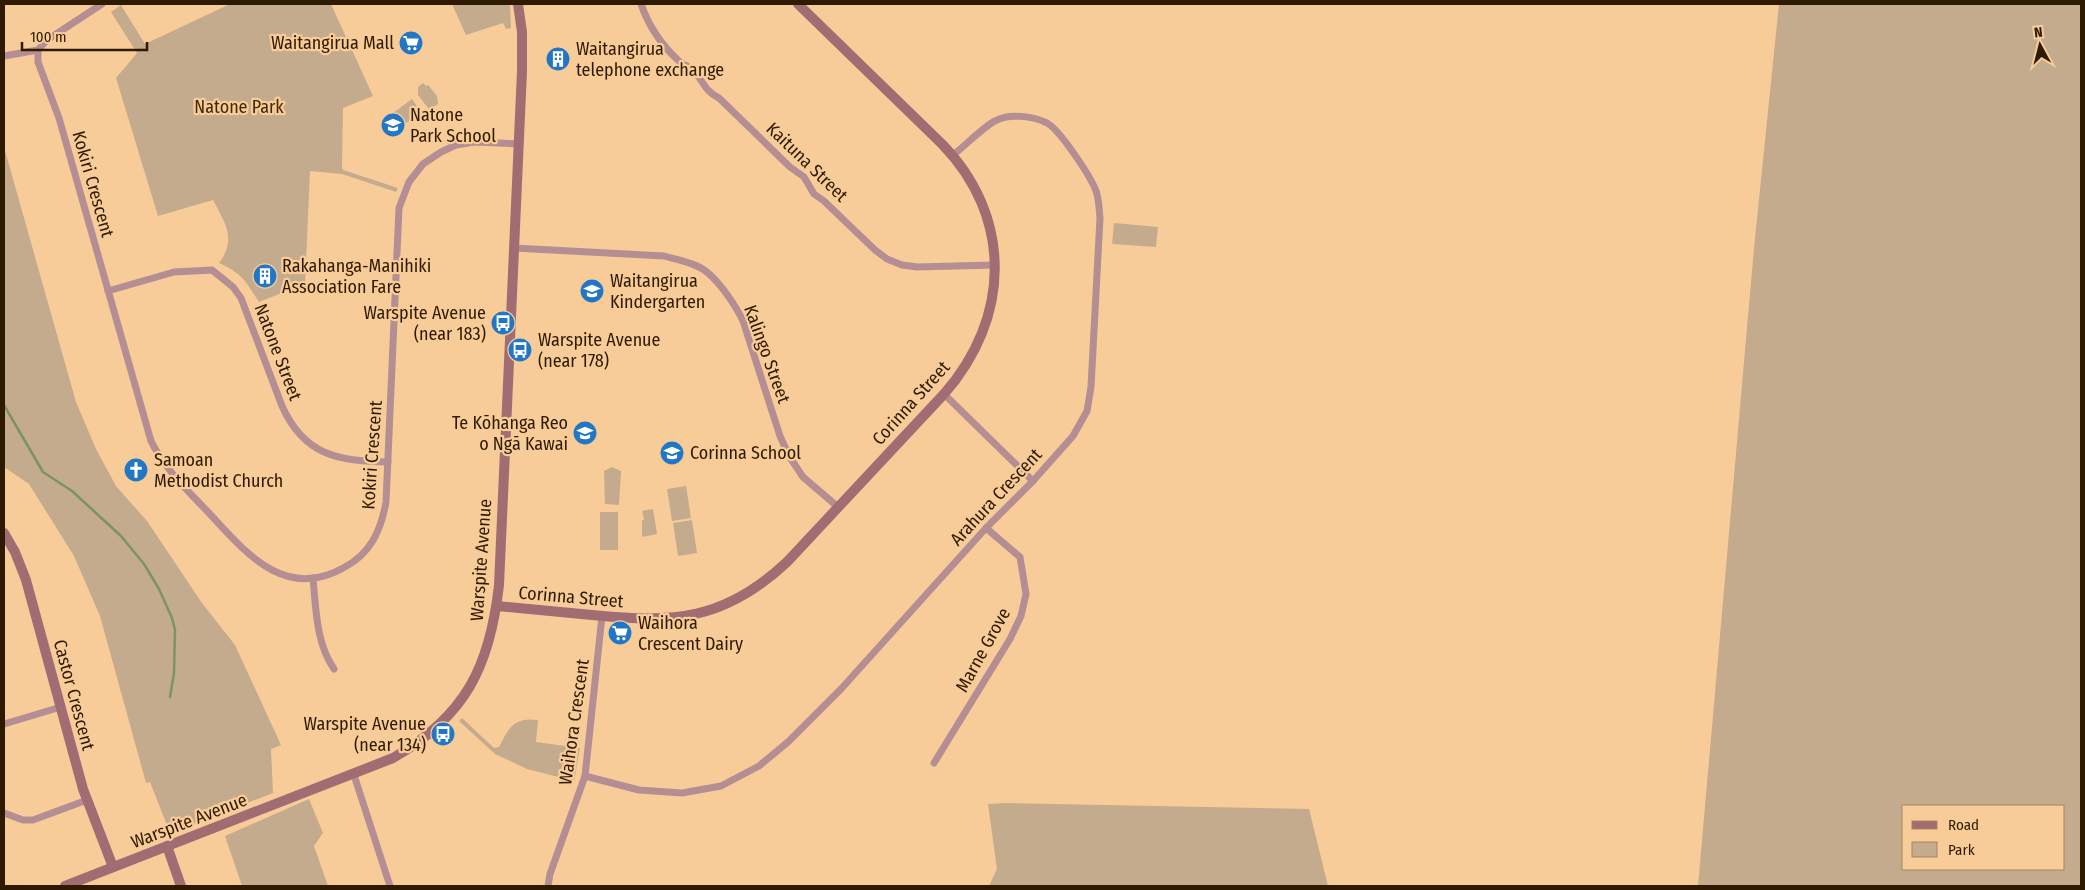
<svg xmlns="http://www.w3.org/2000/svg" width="2085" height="890" font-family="'Fira Sans Condensed',sans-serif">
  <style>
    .green { fill: #c4ab8e; fill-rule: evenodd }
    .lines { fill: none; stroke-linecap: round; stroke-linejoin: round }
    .stream { stroke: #7b9561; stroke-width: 2.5 }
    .street { stroke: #b48e93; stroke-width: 7 }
    .secondary { stroke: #a26c73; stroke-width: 10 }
    .labels { text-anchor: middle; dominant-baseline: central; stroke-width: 4.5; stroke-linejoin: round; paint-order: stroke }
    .poi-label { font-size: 18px; fill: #2e1a00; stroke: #f8cc99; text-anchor: start }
    .park-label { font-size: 18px; fill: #432700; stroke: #f8cc99 }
    .street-label { font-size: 18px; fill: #2e1a00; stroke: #f8cc99 }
  </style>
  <rect width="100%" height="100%" fill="#f8cc99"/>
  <!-- green -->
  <g class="green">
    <path d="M230 4H331L373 96 343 108 342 168 343 170 398 188 396 192 342 174 310 171 305 284 259 302C246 282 242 273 219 263 237 239 225 223 213 200L158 216 116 78 137 53 111 12 121 5 145 44Z"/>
    <polygon points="452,4 510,4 511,28 506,29 503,23 466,35"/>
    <path d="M1779 4H2081V886H1698L1754 248ZM1904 806H2064V869H1904Z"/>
    <polygon points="423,83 426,86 428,85 437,96 438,104 432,108 428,108 418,95 418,87"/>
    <polygon points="412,99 421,112 398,129 389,116"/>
    <polygon points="4,147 76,402 96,449 116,486 147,521 202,603 235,645 281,745 271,749 273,793 170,833 150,782 146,783 100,616 74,556 29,484 4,467"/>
    <polygon points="1114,223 1158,227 1156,247 1112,244"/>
    <polygon points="612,467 621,471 619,505 605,504 604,471"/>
    <polygon points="686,486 691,518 672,521 667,489"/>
    <polygon points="653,509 657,534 642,537 642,521 644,519 642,511"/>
    <rect x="600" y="512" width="18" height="38"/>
    <polygon points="692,520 697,553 678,556 673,523"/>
    <path d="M462 718 494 748 499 747C509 727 514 717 538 720L536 742 580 748 574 781 527 769 495 754 459 721Z"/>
    <polygon points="309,799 323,833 314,846 328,886 242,886 225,836"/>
    <polygon points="1005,803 1309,809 1328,886 989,886 997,869 988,804"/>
  </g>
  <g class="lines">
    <!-- stream -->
    <polyline class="stream" points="4,405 43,472 72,491 121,536 144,564 159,589 172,618 175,630 174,673 170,697"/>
    <!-- street -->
    <g class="street">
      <path d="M641 4C649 27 661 45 680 62 684 65 689 66 693 70 704 81 703 90 719 98L790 167 804 177 814 194 824 201 875 250 887 259 902 265 917 267 995 265"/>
      <path d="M38 50V62L59 118 151 441C165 469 186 489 208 512 245 552 285 602 345 567 371 553 381 530 386 502L399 208 409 182 423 164 441 152 456 145 474 142 519 144"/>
      <polyline points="4,56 38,50 47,40 102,4"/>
      <path d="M514 248 664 256C678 260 697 263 708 273 721 284 736 306 743 321L780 436 789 456 803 477 838 507"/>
      <path d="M108 291 174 272 212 270 233 287 241 298 282 406C304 455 337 461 388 462"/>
      <polyline points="944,394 1033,481"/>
      <path d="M313 578C316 609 316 643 334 669"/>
      <polyline points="4,724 61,707"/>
      <polyline points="934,763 1010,639 1021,616 1026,594 1020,557 986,528"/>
      <polyline points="354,775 390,886"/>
      <path d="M585 776 639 790 682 793 721 786 759 766 788 742 841 689 986 528 1033 481 1073 436 1087 411 1091 387 1100 218C1099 209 1099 199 1096 191 1091 177 1060 130 1047 123 1033 116 1009 113 995 121 983 127 965 146 953 155"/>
      <polyline points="4,813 23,820 33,820 87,800"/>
      <polyline points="548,886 550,874 585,776 602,616"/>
    </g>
    <!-- secondary -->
    <g class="secondary">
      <polyline points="4,533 15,552 26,580 83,789 113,867"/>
      <path d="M497 606C528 609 560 612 592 615 674 623 724 621 787 562L944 394C1011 318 1013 217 942 144L798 4"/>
      <polyline points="167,846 181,886"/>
      <path d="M65 886 393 758C466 716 490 666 499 585L522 71V32L518 4"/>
    </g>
  </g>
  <!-- icons -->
  <defs>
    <symbol id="supermarket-disc" viewBox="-11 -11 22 22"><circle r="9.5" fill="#2177c5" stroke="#f8cc99"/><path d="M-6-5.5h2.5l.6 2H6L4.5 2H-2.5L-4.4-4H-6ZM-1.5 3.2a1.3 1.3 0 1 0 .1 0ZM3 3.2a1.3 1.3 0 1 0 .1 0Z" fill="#fff"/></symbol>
    <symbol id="building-disc" viewBox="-11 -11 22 22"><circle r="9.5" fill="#2177c5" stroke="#f8cc99"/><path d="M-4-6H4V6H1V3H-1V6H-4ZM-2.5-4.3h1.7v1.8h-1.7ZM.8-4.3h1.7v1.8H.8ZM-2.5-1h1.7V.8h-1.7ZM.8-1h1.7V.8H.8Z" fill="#fff"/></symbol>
    <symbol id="school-disc" viewBox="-11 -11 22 22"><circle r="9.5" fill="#2177c5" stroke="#f8cc99"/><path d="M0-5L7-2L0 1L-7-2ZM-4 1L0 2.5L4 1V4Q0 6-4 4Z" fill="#fff"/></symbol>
    <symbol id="bus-disc" viewBox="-11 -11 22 22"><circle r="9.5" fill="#2177c5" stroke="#f8cc99"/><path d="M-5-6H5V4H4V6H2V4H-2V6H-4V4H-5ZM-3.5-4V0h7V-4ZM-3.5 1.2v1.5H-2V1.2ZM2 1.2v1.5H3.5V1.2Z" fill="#fff"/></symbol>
    <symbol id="church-disc" viewBox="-11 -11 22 22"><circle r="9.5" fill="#2177c5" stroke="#f8cc99"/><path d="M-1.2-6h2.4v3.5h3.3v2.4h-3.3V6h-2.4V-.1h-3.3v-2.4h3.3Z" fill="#fff"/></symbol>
  </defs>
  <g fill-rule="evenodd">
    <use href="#supermarket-disc" x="397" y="29" width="28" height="28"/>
    <use href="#building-disc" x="544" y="45" width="28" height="28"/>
    <use href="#school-disc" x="379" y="111" width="28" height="28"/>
    <use href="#building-disc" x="251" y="262" width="28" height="28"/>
    <use href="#school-disc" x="578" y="277" width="28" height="28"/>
    <use href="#bus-disc" x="489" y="309" width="28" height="28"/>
    <use href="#bus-disc" x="506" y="336" width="28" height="28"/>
    <use href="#school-disc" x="571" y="419" width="28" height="28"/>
    <use href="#school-disc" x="658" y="439" width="28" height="28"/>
    <use href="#church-disc" x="122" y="456" width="28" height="28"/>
    <use href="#supermarket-disc" x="606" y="619" width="28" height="28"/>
    <use href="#bus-disc" x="429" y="720" width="28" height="28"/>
  </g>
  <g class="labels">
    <!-- poi labels -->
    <g class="poi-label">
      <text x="394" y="43" text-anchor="end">Waitangirua Mall</text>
      <text x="576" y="49">Waitangirua<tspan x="576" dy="21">telephone exchange</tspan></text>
      <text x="410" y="115">Natone<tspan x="410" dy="21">Park School</tspan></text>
      <text x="282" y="266">Rakahanga-Manihiki<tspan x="282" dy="21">Association Fare</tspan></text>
      <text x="610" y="281">Waitangirua<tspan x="610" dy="21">Kindergarten</tspan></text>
      <text x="486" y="313" text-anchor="end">Warspite Avenue<tspan x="486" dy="21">(near 183)</tspan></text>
      <text x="538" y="340">Warspite Avenue<tspan x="538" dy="21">(near 178)</tspan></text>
      <text x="568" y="423" text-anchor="end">Te Kōhanga Reo<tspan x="568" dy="21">o Ngā Kawai</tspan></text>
      <text x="690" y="453">Corinna School</text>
      <text x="154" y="460">Samoan<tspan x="154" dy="21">Methodist Church</tspan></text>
      <text x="638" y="623">Waihora<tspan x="638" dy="21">Crescent Dairy</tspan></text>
      <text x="426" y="724" text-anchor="end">Warspite Avenue<tspan x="426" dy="21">(near 134)</tspan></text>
    </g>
    <!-- park labels -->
    <g class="park-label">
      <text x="239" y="107">Natone Park</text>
    </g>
    <!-- street labels -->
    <g class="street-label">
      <text transform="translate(807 162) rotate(44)">Kaituna Street</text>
      <text transform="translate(93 184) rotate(74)">Kokiri Crescent</text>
      <text transform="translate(278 352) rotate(69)">Natone Street</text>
      <text transform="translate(767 354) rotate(70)">Kalingo Street</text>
      <text transform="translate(911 403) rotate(-48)">Corinna Street</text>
      <text transform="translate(372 455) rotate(-86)">Kokiri Crescent</text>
      <text transform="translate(996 497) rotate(-47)">Arahura Crescent</text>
      <text transform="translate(481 560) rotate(-86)">Warspite Avenue</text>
      <text transform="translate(571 597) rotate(5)">Corinna Street</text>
      <text transform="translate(983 650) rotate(-61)">Marne Grove</text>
      <text transform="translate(74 695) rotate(75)">Castor Crescent</text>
      <text transform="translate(574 722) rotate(-82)">Waihora Crescent</text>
      <text transform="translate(189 821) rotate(-21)">Warspite Avenue</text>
    </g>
  </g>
  <!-- border -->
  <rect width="2085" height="890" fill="none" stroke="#2e1a00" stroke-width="10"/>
  <!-- legend -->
  <rect x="1902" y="805" width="162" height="65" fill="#f8cc99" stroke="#a7855c"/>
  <rect x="1912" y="821" width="25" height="8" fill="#a26c73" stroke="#a7855c"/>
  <text x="1948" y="830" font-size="15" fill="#2e1a00">Road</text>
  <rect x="1912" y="842" width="25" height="15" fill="#c4ab8e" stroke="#a7855c"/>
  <text x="1948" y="855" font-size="15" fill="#2e1a00">Park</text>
  <!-- north arrow -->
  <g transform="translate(2040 45) rotate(353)" stroke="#f8cc99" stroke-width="4" paint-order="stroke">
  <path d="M0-4L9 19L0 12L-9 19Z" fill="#2e1a00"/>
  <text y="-8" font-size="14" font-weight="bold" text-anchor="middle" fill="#2e1a00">N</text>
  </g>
  <!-- scale -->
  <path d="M22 42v8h125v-8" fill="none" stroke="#2e1a00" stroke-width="2.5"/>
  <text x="30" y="42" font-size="15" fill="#2e1a00" stroke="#f8cc99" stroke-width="4" paint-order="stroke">100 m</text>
</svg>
